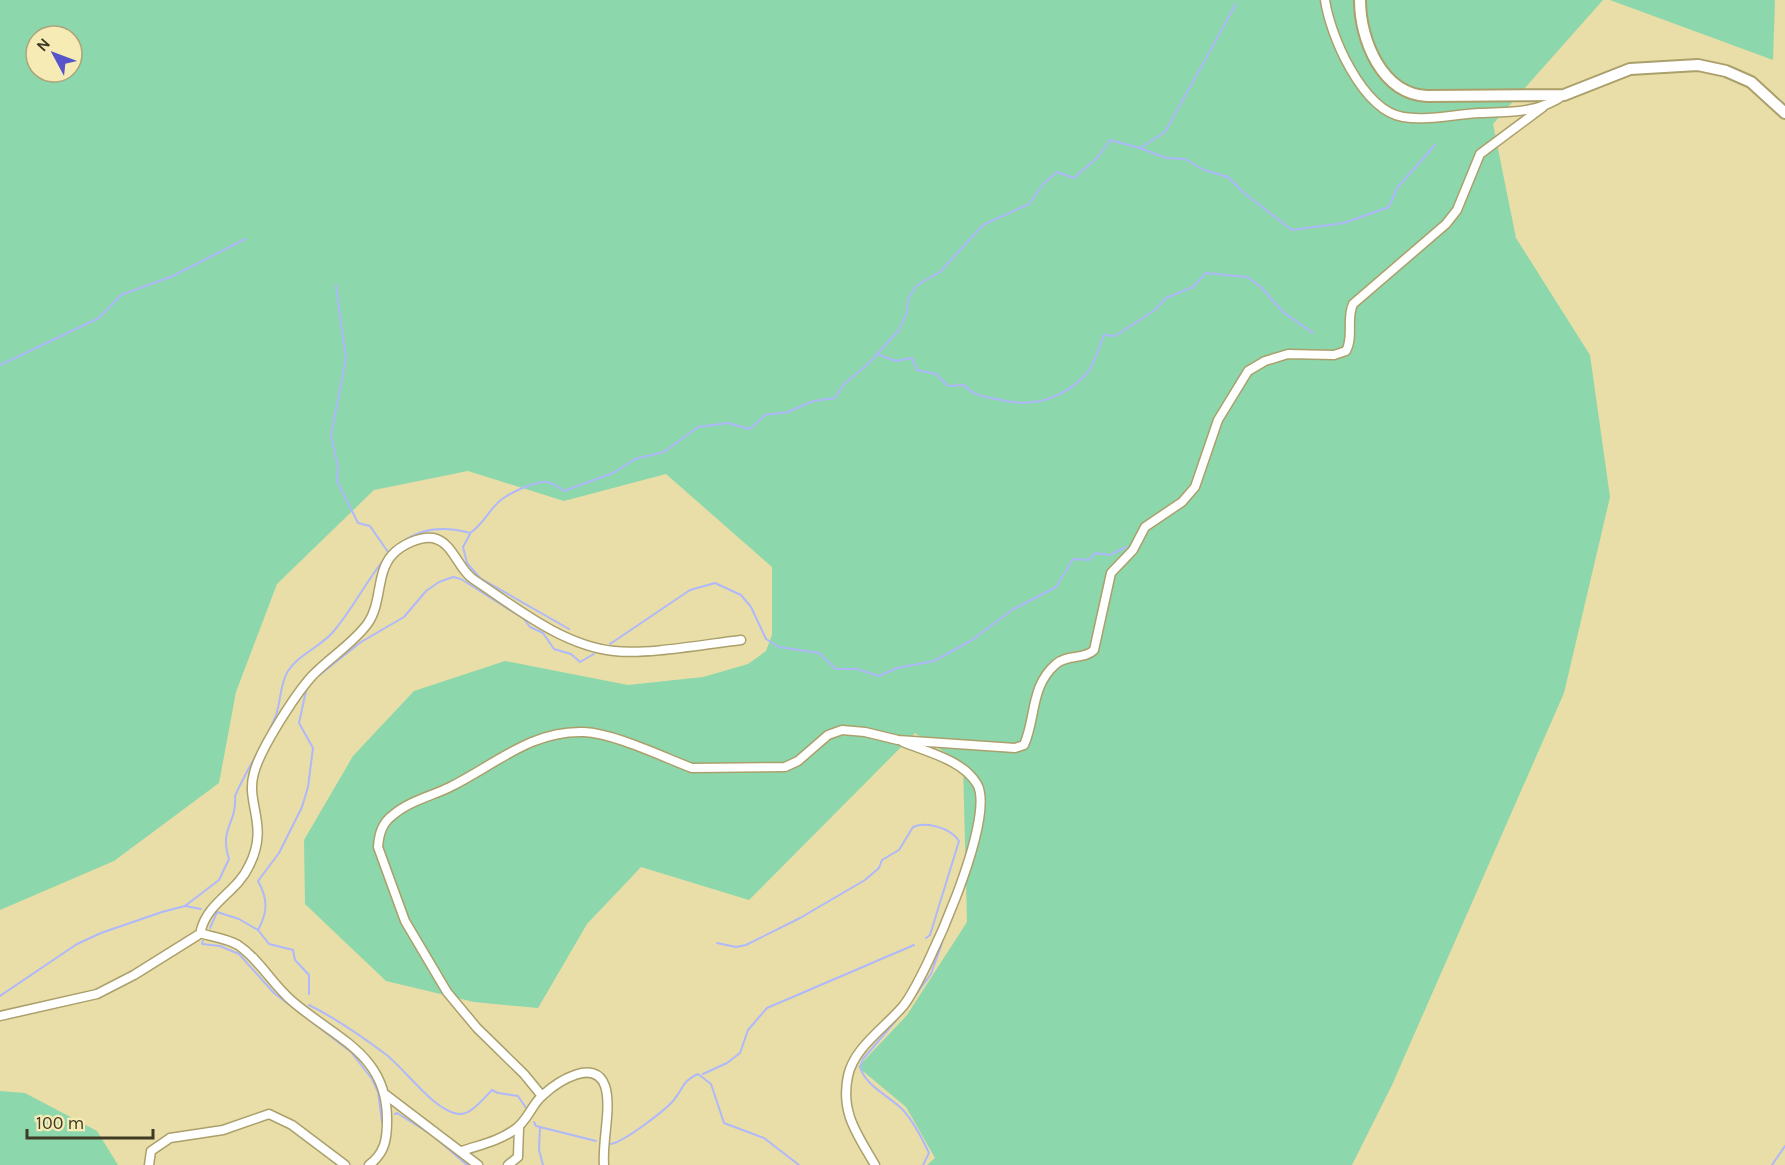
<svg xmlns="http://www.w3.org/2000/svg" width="1785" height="1165" font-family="Karla,sans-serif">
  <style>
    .green { fill: #8dd7ad; fill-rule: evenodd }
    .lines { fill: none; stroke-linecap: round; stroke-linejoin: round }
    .stream { stroke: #afb8fb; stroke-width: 2 }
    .minor-casing { stroke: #aba06b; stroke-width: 11 }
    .tertiary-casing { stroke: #aba06b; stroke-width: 14 }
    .minor { stroke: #fff; stroke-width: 8 }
    .tertiary { stroke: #fff; stroke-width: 10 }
  </style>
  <rect width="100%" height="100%" fill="#e9dea7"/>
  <!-- green -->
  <g class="green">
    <path d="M0 0H1603L1493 124 1516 238 1590 355 1610 497 1564 693 1392 1085 1352 1165H927L935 1158 906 1107 858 1067 907 1015 967 922 963 764 915 733 749 900 641 867 587 924 538 1008 474 1002 386 981 305 904 304 840 353 756 414 691 505 661 628 685 703 677 748 664 766 651 772 635V567L666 474 564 501 468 471 374 490 277 584 236 692 219 783 114 861 0 910ZM36 36H72V72H36Z"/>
    <polygon points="1610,0 1775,0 1773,60"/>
    <polygon points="0,1091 25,1093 97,1131 118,1165 0,1165"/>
  </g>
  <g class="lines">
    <!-- stream -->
    <g class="stream">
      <polyline points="1140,148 1166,158 1185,159 1204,170 1228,177 1244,193 1292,230 1344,223 1389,207 1397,188 1435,145"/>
      <polyline points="336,285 346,359 331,435 338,467 337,481 358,523 370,526 388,552"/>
      <path d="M877 354 896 361 912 358 917 370 936 374 948 386 964 385C975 397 986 397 1002 400 1033 408 1065 398 1087 373 1095 364 1099 346 1104 335L1115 336 1155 310 1166 298 1193 287 1206 273 1247 277 1261 287 1283 312 1313 333"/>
      <polyline points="0,365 99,318 121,295 173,276 245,239"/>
      <polyline points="470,534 463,547 467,563 480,578 569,629"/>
      <polyline points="610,644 690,590 715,583 741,595 751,607 766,639 779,647 819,653 836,669 857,669 879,676 897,668 934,661 972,640 1012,610 1056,587 1073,559 1089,560 1095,553 1110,555 1126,547"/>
      <path d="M185 906 219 880 229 859C219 828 237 824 235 796 247 768 265 743 276 715 281 701 280 683 288 671 299 654 319 648 333 632 374 585 389 511 470 533 484 524 489 509 502 499 512 492 535 481 547 482 553 483 559 488 564 491L613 473 635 459 664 452 698 427 728 423 750 429 765 415 788 412 813 401 835 398 843 385 868 364 899 330 907 312 908 299 917 285 940 272 983 225 1029 204 1044 183 1057 172 1074 178 1098 157 1110 140 1140 148 1165 132 1236 4"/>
      <polyline points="210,928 217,912 239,919 258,930 269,944 293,950 295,960 309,975 309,994"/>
      <path d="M258 930C268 912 268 899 258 881L279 853 302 807 308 787 313 748 299 723 306 691 312 681 361 642 404 617 426 591 439 582 453 577 461 579 524 619 530 627 543 633 554 649 571 654 580 662 594 654"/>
      <polyline points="203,941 202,944 220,946 239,954 274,993 351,1052 372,1079 378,1092 382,1122"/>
      <path d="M717 943 736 947 746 945 800 918 865 880 879 868 882 860 899 850 913 827C926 821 951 828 959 841L930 935 926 938"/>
      <polyline points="0,996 77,944 101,933 162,912 185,906 201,909"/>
      <path d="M309 1005C335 1018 360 1035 384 1053 404 1067 434 1112 459 1114 471 1115 484 1098 492 1090L498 1093 518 1096 526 1108"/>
      <polyline points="906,1008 931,974 942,943"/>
      <path d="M899 1017 863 1059 860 1067C866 1086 887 1095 901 1108 913 1120 922 1138 929 1153L923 1165"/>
      <polyline points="703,1074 727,1063 740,1053 748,1030 767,1008 914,945"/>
      <polyline points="395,1114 397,1113 432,1135 467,1165"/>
      <polyline points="534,1122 536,1126 596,1141"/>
      <polyline points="540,1127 539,1150 543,1165"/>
      <path d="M611 1144C625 1141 663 1112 673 1101 684 1088 681 1082 698 1074L711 1084 724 1123 764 1138 799 1165"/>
      <polyline points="1772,1165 1785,1146"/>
    </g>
    <defs>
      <g id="minor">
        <path d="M1325 0C1330 35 1362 110 1403 117 1427 121 1456 114 1480 113 1510 112 1539 113 1564 95"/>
        <path d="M201 930C208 902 237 892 249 866 270 825 245 804 254 773 260 749 295 695 312 676 329 658 354 643 368 623 382 603 376 573 392 555 401 545 420 536 433 538 453 542 458 569 473 579 515 607 563 646 614 651 648 655 705 644 741 640"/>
        <path d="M203 934C215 937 228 939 238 945 259 959 273 985 292 1001 336 1039 388 1054 387 1121 387 1139 385 1153 369 1165"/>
        <polyline points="0,1016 97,994 134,975 198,935"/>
        <polyline points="386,1095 478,1165"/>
        <path d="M542 1096 524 1074 477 1028 447 992 405 921 378 847C379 834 382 823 393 815 409 801 432 796 450 787 495 765 531 730 584 732 613 733 663 757 692 768L785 767 798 761 828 735 842 730 865 732 898 740 1015 748 1024 745C1036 719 1030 686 1056 664 1067 654 1084 660 1094 650L1111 573 1133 550 1145 527 1182 502 1195 487 1218 420 1248 371 1265 361 1288 354 1334 355 1346 351C1354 337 1346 319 1353 304L1446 224 1457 210 1480 154 1543 107"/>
        <path d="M462 1151C479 1145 499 1141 514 1130 528 1121 531 1105 543 1095 557 1082 595 1057 605 1086 612 1107 602 1141 604 1165"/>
        <polyline points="149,1165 151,1151 170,1138 223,1130 269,1114 292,1125 345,1165"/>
        <polyline points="508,1165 518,1157 519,1127"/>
        <path d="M875 1165C858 1135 840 1113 848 1076 854 1047 886 1027 904 1005 927 974 997 817 977 784 963 760 927 752 903 742"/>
      </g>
      <path id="tertiary" d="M1360 0C1360 40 1382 94 1427 96L1564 95 1630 69 1698 65 1726 71 1751 82 1785 113"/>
    </defs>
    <!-- minor casing -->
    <use href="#minor" class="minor-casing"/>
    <!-- tertiary casing -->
    <use href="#tertiary" class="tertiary-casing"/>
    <!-- minor -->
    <use href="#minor" class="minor"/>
    <!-- tertiary -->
    <use href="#tertiary" class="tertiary"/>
  </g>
  <!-- north arrow -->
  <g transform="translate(54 54) rotate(311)"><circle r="28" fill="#f6ebb4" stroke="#aca47a" stroke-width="1.5"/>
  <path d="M0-4.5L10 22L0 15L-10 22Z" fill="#5554cb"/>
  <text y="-9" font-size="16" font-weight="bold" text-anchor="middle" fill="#3e3a24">N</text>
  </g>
  <!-- scale -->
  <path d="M27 1129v9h126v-9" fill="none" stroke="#3e3a24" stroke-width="3"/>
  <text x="36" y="1129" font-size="18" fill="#3e3a24" stroke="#f6ebb4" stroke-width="4.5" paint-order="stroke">100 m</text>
</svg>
